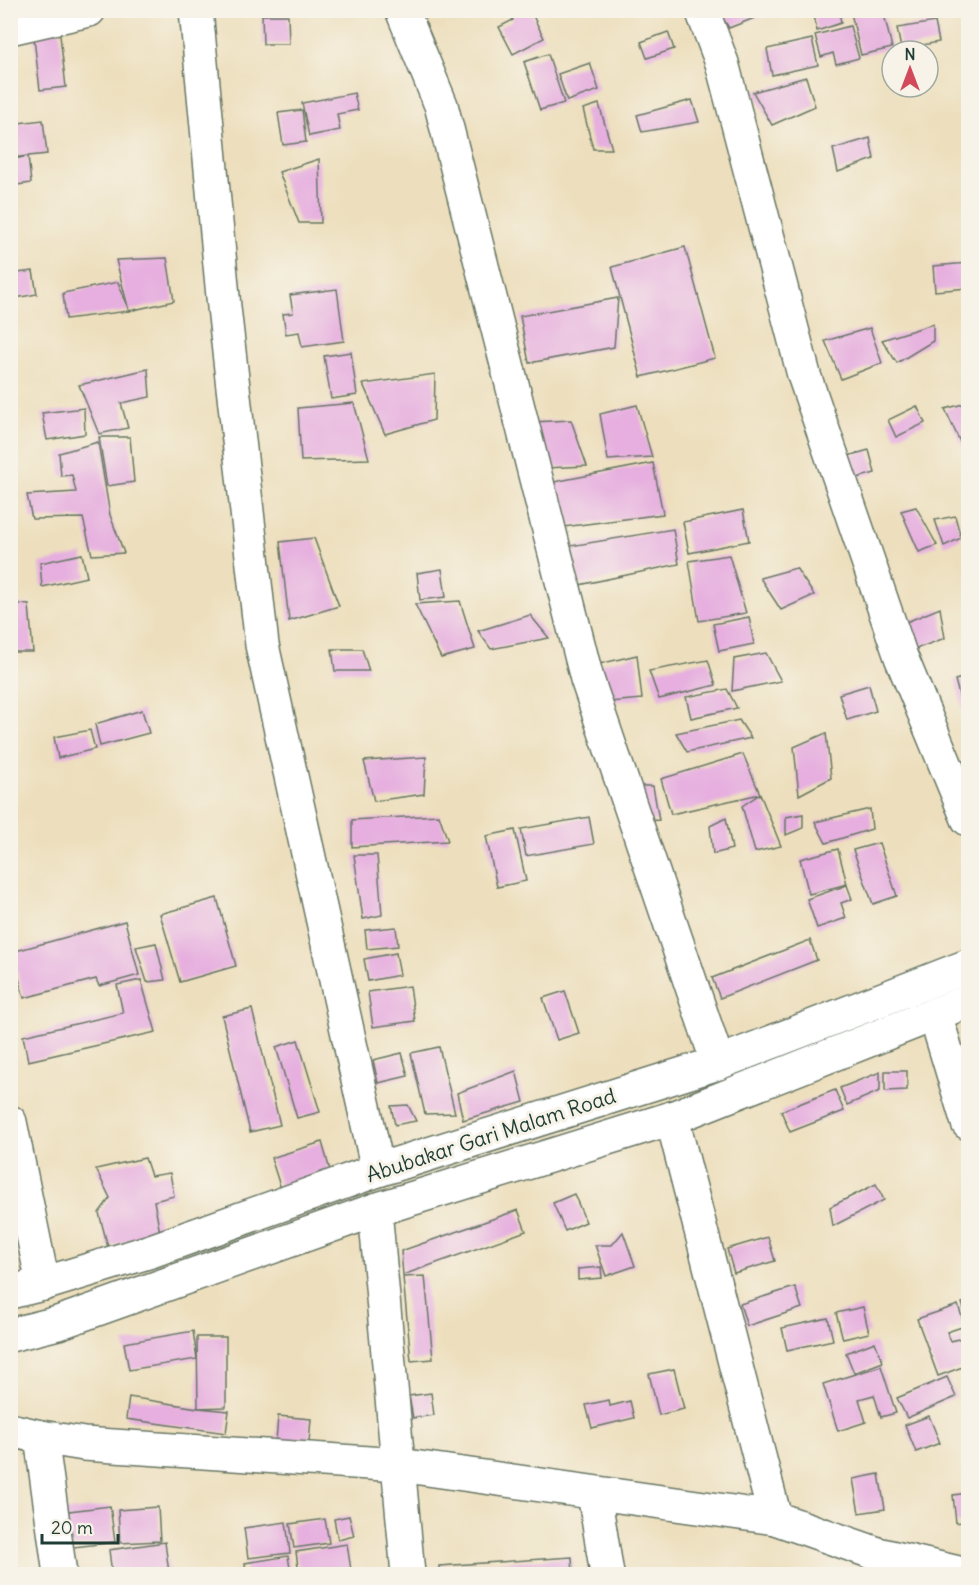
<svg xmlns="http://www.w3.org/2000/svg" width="979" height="1585" font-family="Delius,sans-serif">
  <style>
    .building { fill: #e6afdf }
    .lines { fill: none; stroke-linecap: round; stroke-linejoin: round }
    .minor-casing { stroke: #677664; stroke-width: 36 }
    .minor { stroke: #fff; stroke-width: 33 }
    .labels { text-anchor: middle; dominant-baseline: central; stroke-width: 6; stroke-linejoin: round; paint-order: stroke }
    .street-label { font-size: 21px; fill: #1f3d34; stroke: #f7f3e8 }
  </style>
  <rect width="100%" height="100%" fill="#f7f3e8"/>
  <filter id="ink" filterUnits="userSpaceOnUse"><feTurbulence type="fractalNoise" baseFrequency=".0167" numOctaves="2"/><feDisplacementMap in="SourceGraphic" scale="12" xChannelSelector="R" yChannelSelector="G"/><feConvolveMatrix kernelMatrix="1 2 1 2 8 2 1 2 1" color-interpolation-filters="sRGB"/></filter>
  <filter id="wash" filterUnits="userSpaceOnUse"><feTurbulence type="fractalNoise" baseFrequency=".008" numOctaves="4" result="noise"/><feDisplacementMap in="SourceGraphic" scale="24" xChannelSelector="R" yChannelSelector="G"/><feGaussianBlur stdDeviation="1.35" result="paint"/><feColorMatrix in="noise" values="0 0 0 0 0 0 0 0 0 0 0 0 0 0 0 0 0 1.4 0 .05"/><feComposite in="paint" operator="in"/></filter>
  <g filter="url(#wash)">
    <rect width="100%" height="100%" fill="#eddfbd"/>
    <g id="blocks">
      <!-- building -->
      <g class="building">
        <polygon points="508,10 530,10 544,38 513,54 499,27 513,20"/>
        <polygon points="760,10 762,15 729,28 718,11"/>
        <polygon points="813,10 839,10 841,23 817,31"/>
        <polygon points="862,10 883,10 892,48 861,55 851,13"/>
        <polygon points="961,10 968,10 968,22 964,23"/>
        <polygon points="262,15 288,15 289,44 263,44"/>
        <polygon points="935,22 939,42 901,49 897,28"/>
        <polygon points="850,26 859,58 836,64 833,53 821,57 815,35"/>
        <polygon points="59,27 66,87 40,90 33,30"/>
        <polygon points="668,32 674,49 647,58 641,42"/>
        <polygon points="812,39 818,65 772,75 767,49"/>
        <polygon points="548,54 564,103 540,110 524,62"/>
        <polygon points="590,63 599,90 567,101 558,74"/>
        <polygon points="806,77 815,106 772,125 753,92"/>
        <polygon points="354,93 358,110 337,114 340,130 309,136 302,103"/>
        <polygon points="692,100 699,122 642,132 637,115"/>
        <polygon points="599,104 612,149 593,149 583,109"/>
        <polygon points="302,110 306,142 283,145 278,113"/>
        <polygon points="43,120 47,154 10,158 10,124"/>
        <polygon points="870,138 874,159 838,172 833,149"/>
        <polygon points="28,156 31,183 10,186 10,160"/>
        <polygon points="319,159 321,223 299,223 279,172"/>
        <polygon points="685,247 715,358 641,377 612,267"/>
        <polygon points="167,258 174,301 129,311 116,260"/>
        <polygon points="968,263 968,288 935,291 933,266"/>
        <polygon points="33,271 37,294 10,299 10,274"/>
        <polygon points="118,282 129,311 66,319 63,293"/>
        <polygon points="337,289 344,341 302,347 299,332 286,334 283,314 293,313 290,295"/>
        <polygon points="618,298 614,347 529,363 520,316"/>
        <polygon points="933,324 933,341 897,363 882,340"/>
        <polygon points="870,328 882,363 841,379 825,341"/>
        <polygon points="351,352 357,395 331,399 324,356"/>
        <polygon points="148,369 150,397 121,403 128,428 99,434 79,385"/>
        <polygon points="435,374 434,420 385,434 363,384"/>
        <polygon points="354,403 369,459 301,461 298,408"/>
        <polygon points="963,404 968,418 968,455 966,455 945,409"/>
        <polygon points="637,405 652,457 608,460 600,414"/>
        <polygon points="917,406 925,423 896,437 888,420"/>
        <polygon points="84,408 85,434 47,440 42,413"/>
        <polygon points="571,420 587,466 545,468 533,422"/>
        <polygon points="99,437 130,437 134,482 107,486"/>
        <polygon points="98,442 110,515 124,553 92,555 83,518 32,519 27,495 76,492 72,475 61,476 59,453"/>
        <polygon points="869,450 875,473 850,480 844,457"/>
        <polygon points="653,463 663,514 556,528 538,485"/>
        <polygon points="916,507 937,545 919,552 901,511"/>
        <polygon points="743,510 749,541 689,553 683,522"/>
        <polygon points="955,516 961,538 944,546 935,520"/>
        <polygon points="673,529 679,564 579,585 570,546"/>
        <polygon points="314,538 339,606 289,621 280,542"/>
        <polygon points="82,554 87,577 42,587 40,563"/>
        <polygon points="729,555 746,613 699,621 689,561"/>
        <polygon points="796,568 814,595 781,610 760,578"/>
        <polygon points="442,569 446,597 420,600 417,573"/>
        <polygon points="460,601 475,649 441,658 415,604"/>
        <polygon points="10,603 29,605 33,652 10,652"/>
        <polygon points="940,608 945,638 910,651 904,623"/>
        <polygon points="530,615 549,638 491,649 478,631"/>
        <polygon points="749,617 754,644 719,651 713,624"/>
        <polygon points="332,649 362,649 369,671 335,671"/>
        <polygon points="766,653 781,681 732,691 734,659"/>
        <polygon points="637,655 642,699 609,702 599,664"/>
        <polygon points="708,660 716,685 659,699 649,671"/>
        <polygon points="968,676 968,720 966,720 955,680"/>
        <polygon points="869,685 876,711 847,720 839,694"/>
        <polygon points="727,689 737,708 691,718 686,697"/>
        <polygon points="142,710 149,733 100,746 95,724"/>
        <polygon points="739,720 751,738 687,752 676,733"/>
        <polygon points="90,730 95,749 58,758 54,737"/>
        <polygon points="826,733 831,778 799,795 794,747"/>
        <polygon points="743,754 760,794 671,814 661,779"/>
        <polygon points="426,757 424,794 374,801 364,761"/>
        <polygon points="633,786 653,786 659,820 636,822"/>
        <polygon points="760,794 781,846 755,852 742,806"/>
        <polygon points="870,809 872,829 826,843 815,822"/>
        <polygon points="803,814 803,828 786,835 786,817"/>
        <polygon points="439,815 448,841 352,847 352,820"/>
        <polygon points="589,817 594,844 526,856 521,829"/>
        <polygon points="726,818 732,849 713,854 710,826"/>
        <polygon points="515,830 526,881 497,887 486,836"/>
        <polygon points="879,843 897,896 873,904 853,850"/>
        <polygon points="838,849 847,884 809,894 800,859"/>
        <polygon points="354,855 377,855 382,915 363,919"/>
        <polygon points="847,885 852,899 841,903 846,918 817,928 807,899"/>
        <polygon points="217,898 236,966 180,982 160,914"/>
        <polygon points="125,921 139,975 99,986 96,979 24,998 12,952"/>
        <polygon points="396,927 398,946 367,949 365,930"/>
        <polygon points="810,940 817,960 720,998 712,978"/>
        <polygon points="156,943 165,980 147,982 136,947"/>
        <polygon points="396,953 400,975 368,981 364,959"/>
        <polygon points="141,980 156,1032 28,1061 23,1036 123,1013 117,985"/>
        <polygon points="410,986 415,1021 373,1027 368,992"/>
        <polygon points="565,991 579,1033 557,1040 543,998"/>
        <polygon points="252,1009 280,1125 250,1132 222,1016"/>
        <polygon points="298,1040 320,1112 297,1118 276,1047"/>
        <polygon points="439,1047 455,1113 425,1114 411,1053"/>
        <polygon points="402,1053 408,1076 378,1083 373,1060"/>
        <polygon points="516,1071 524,1102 463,1120 457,1093"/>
        <polygon points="885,1071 907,1071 907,1090 885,1091"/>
        <polygon points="880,1072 880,1091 847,1105 840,1088"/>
        <polygon points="835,1090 844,1111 790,1132 781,1111"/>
        <polygon points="408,1105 416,1121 395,1125 391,1106"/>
        <polygon points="322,1142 331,1174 281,1189 271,1158"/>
        <polygon points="145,1158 151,1176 170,1173 174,1196 154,1201 160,1233 108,1247 99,1213 110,1198 96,1169"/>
        <polygon points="876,1184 884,1200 833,1226 830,1207"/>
        <polygon points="574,1194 586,1222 565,1231 553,1203"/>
        <polygon points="518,1210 526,1231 403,1275 401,1251"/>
        <polygon points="623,1232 635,1266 606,1276 595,1245 612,1245"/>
        <polygon points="768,1237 775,1261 734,1273 727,1249"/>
        <polygon points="601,1267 602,1278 578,1280 578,1269"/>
        <polygon points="425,1276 433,1359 411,1361 403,1277"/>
        <polygon points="795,1287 802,1308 747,1326 740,1304"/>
        <polygon points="968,1301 968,1321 962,1303"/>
        <polygon points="958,1305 965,1326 947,1332 951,1341 968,1336 968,1365 938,1376 917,1319"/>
        <polygon points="863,1307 869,1333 843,1339 836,1313"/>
        <polygon points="828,1318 833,1340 787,1350 782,1328"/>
        <polygon points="193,1331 197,1359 129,1370 124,1343"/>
        <polygon points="197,1337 226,1337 226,1407 198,1408 229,1411 226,1433 126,1419 129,1397 198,1408"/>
        <polygon points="875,1342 883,1362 854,1373 846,1353"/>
        <polygon points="881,1366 896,1413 881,1417 874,1395 859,1399 866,1422 838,1431 823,1384"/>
        <polygon points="674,1369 684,1409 659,1415 649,1374"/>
        <polygon points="947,1377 956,1397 907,1418 897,1398"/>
        <polygon points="431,1393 434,1415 413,1418 409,1396"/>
        <polygon points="609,1400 610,1406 630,1401 634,1418 592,1428 586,1405"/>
        <polygon points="278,1416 311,1419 309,1443 276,1441"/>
        <polygon points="929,1416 940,1443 916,1452 905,1425"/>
        <polygon points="879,1474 885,1509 859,1513 853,1479"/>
        <polygon points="968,1493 968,1521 956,1523 953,1495"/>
        <polygon points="110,1506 115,1542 66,1548 61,1512"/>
        <polygon points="158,1507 160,1541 120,1543 118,1510"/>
        <polygon points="349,1516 354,1536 338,1540 334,1519"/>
        <polygon points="325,1519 329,1543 294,1548 290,1524"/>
        <polygon points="286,1522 290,1553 248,1558 244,1528"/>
        <polygon points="165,1542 169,1573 112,1574 109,1550"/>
        <polygon points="347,1544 351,1570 320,1574 299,1574 296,1552"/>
        <polygon points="288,1556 291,1574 246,1574 245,1563"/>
        <polygon points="572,1557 573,1574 439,1574 439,1566"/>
      </g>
    </g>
  </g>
  <g filter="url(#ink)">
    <use href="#blocks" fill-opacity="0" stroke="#677664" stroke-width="1.5"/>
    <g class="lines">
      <defs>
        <g id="minor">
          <polyline points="196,10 224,307 262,645 378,1170"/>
          <polyline points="402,10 441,105 587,679 718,1063"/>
          <polyline points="702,10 722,63 804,375 901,657 968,819"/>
          <polyline points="10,28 89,10"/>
          <polyline points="935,1014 968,1123"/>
          <polyline points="672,1118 775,1518"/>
          <polyline points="10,1122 43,1284"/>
          <polyline points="375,1210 408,1574"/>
          <polyline points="10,1292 43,1284 151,1251 378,1170 718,1063 968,966"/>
          <polyline points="10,1335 58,1323 375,1210 672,1118 968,1001"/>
          <polyline points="10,1430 41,1437"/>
          <polyline points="594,1493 607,1574"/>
          <polyline points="60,1574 41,1437 84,1444 399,1465 775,1518 878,1554 963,1574"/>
        </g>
      </defs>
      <!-- minor casing -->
      <use href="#minor" class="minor-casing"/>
      <!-- minor -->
      <use href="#minor" class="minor"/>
    </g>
  </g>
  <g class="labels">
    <!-- street labels -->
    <g class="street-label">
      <text transform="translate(491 1135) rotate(-18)">Abubakar Gari Malam Road</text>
    </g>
  </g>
  <!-- margin -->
  <rect width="979" height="1585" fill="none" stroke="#f7f3e8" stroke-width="36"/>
  <!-- north arrow -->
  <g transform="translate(910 69)"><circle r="28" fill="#f7f3e8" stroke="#a1aaa0" stroke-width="1.5"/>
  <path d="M0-4.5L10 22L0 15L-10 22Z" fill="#d1495b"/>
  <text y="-9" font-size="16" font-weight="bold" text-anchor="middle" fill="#1f3d34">N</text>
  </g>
  <!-- scale -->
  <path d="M42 1534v9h76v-9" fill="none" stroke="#1f3d34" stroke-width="3"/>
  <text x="51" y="1534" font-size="18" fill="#1f3d34" stroke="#f7f3e8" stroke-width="4.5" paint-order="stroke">20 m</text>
</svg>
